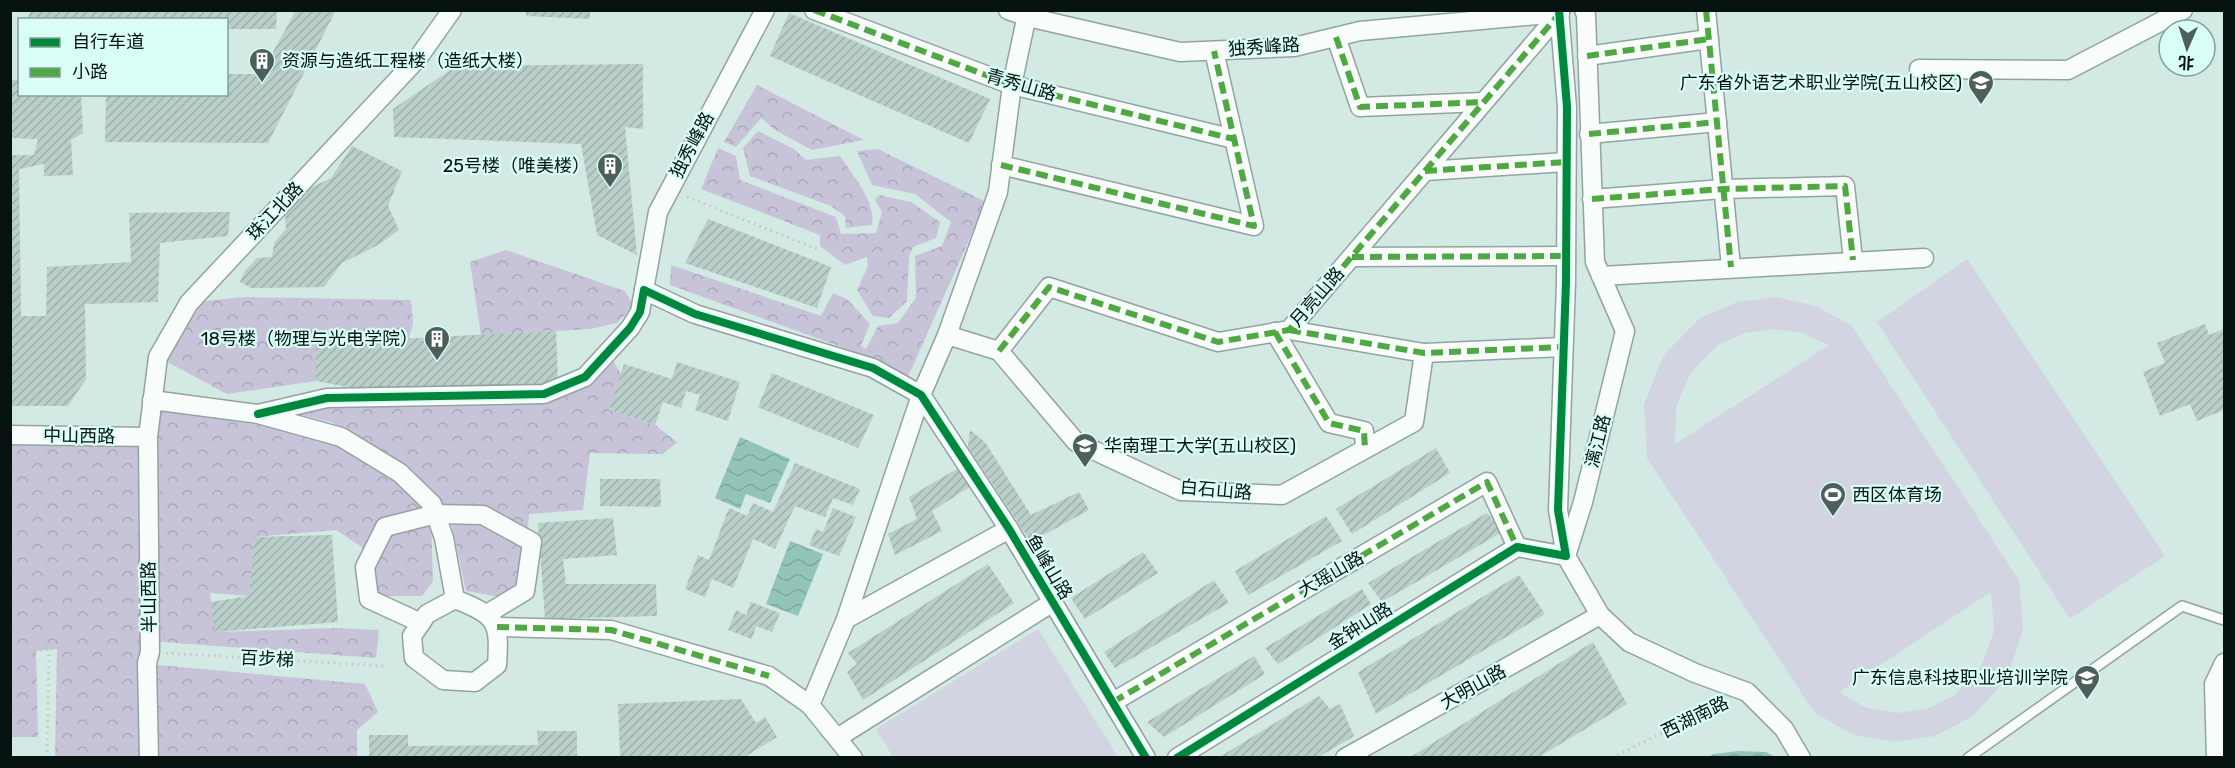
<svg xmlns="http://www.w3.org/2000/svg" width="2235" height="768" font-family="Rubik,'Noto Sans SC',sans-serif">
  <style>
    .forest { fill: url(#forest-crowns) }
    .garden { fill: #d2d4e1; fill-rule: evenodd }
    .water { fill: url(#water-waves) }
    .building { fill: url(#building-hatch) }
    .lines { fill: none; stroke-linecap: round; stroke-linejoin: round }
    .lane-casing { stroke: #93a3a0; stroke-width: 12 }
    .street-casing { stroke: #93a3a0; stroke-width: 21 }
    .path { stroke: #c0c7c5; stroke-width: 3; stroke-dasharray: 1.5 4.5; stroke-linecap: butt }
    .lane { stroke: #f8fcfb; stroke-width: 9 }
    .street { stroke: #f8fcfb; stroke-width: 18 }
    .quiet { stroke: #50a842; stroke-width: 6; stroke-dasharray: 12 6; stroke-linecap: butt }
    .cycleway-casing { stroke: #d8fef5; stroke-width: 11 }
    .cycleway { stroke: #00873e; stroke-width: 8 }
    .labels { text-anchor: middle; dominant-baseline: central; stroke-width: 4.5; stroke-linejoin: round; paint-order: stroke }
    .street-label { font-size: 18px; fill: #061310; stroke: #d8fef5 }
    .poi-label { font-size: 18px; fill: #061310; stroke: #d8fef5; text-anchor: end }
  </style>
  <defs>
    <pattern id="forest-crowns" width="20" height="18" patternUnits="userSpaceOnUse" patternTransform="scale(1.5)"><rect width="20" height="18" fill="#c7c4da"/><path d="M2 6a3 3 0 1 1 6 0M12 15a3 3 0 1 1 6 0" fill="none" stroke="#a9a8ba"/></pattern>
    <pattern id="water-waves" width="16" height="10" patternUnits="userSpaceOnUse" patternTransform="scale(1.5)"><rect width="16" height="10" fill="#93c4b9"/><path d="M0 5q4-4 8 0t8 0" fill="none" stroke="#7da89e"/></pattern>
    <pattern id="building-hatch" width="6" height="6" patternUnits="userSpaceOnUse" patternTransform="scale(1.5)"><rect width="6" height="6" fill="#b9cfca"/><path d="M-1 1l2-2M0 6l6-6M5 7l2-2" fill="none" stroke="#9eb1ac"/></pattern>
  </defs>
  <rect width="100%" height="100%" fill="#d3e9e4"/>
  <!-- forest -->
  <g class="forest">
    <polygon points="757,85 864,140 812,150 775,130 761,118 736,147 724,142"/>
    <path d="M758 131 794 149 806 160 840 156C853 176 876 201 872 225L846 228 845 216 831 206 750 176 743 148Z"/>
    <polygon points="718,148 736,156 740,180 836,217 841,234 876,233 882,212 875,200 879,195 911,202 940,222 936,238 913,247 909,257 907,301 889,318 873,316 857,290 868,266 867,257 845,265 820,246 820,235 701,189"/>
    <polygon points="878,149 986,202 908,377 872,358 670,285 671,265 821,316 833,293 847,299 870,324 861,346 866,349 878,326 898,323 916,298 915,256 942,246 951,222 915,194 872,185 857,151"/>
    <polygon points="506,250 625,291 634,306 617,323 591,329 481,335 470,262"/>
    <polygon points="243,297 411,300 413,324 409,338 316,343 316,381 227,394 158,357 189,303"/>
    <polygon points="612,359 621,374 609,410 655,425 677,442 663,454 590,453 583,510 529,514 525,569 512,595 494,596 466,591 449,512 426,484 374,445 331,422 288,412 373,400 556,398"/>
    <polygon points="151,411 186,414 311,433 370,461 405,487 431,519 433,581 422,596 385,596 372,590 368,551 336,530 254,537 249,596 210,593 216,632 335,628 379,630 376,658 150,641 147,664 365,684 378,712 357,730 357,757 55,757 57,649 36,651 38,737 11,737 11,439 148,437"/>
  </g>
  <!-- garden -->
  <g class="garden">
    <polygon points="1967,259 2165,556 2070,619 1877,322"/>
    <path d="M1777 297 1816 306 1851 325 2019 580 2023 630 2007 678 1973 716 1935 736 1893 742 1851 734 1814 712 1647 458 1644 405 1663 356 1700 318 1737 302ZM1773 329 1802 333 1829 345 1675 444 1676 407 1691 372 1718 345 1745 333ZM1991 592 1994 631 1981 667 1955 695 1927 709 1896 713 1865 707 1839 692Z"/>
    <polygon points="1038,629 1118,757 893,757 876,729"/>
  </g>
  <!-- water -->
  <g class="water">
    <polygon points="740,437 790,459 770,503 746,494 740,509 715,498"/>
    <polygon points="790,541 823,554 798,616 766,604"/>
    <polygon points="1738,751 1766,752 1775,757 1708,757 1714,754"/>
  </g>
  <!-- building -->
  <g class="building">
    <polygon points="31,10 277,10 276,29 226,29 226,20 27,20"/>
    <polygon points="296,10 336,10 268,143 105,142 106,94 226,94 226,74 261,74"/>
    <polygon points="526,10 590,10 590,19 526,16"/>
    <polygon points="789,13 990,99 969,143 770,56"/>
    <polygon points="643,64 643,129 625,127 637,255 597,235 581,144 394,137 393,109 456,66"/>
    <polygon points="10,80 20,80 20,94 81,94 83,133 71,140 73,175 44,176 44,164 19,169 21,316 46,316 47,267 131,262 129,213 230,212 228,236 160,243 158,302 85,304 86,379 68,406 10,406 10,155 34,155 38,139 10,138"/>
    <polygon points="352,146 402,171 388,206 399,230 380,244 342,263 324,287 251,288 240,282 244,272 257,258 272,257 274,243 286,229 284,201 331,178"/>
    <polygon points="708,219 831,267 817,308 685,263"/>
    <polygon points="2205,324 2209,335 2224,329 2224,410 2197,421 2190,404 2160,416 2143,372 2165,363 2157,343"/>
    <polygon points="556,331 558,383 378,393 316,381 316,343"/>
    <polygon points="677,362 740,382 728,421 695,410 700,395 686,391 681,408 663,402 655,425 609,410 624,364 672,379"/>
    <polygon points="772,373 874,415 858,448 758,407"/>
    <polygon points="970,430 985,442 1031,515 1079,492 1089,510 1031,542 968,447"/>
    <polygon points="1436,448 1450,473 1352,534 1336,509"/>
    <polygon points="795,463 860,489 853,505 833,498 825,517 795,506 775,549 753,539 733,588 712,579 705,597 685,589 698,555 709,560 729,508 747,516 753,503 773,512"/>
    <polygon points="962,466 973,485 932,511 942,531 895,555 888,534 917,519 909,497"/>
    <polygon points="600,479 660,479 661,507 600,506"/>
    <polygon points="833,508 856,517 839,556 809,545 816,529 823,532"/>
    <polygon points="1487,513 1504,531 1382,602 1368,583"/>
    <polygon points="1326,516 1342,541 1248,595 1235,571"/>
    <polygon points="613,518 617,555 563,559 566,584 656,584 657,616 545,619 538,523"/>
    <polygon points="332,535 338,622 215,632 211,602 249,596 254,537"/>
    <polygon points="1143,552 1158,573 1085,619 1071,598"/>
    <polygon points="988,564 1014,603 863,700 847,672 857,664 848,653"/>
    <polygon points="1519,575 1545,614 1376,714 1358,672"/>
    <polygon points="1214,580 1229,603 1115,668 1104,652"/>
    <polygon points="1362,589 1371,604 1278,664 1265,648"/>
    <polygon points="751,602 780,613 772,632 756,626 752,639 728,630 736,610 746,615"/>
    <polygon points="1593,642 1627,704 1537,758 1409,758"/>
    <polygon points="1254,656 1265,674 1164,737 1147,722"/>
    <polygon points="1319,696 1330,709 1340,704 1354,736 1317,758 1218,758"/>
    <polygon points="741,699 756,723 765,717 777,737 743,758 620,758 618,704"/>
    <polygon points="537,731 577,731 577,758 369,758 369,735 408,735 408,746 538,745"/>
  </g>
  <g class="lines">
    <defs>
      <polyline id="lane" points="1968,758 2182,606 2224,620"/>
      <g id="street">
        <polyline points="814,10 1012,85 1234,139"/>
        <polyline points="1008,10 1028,17 1180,52 1294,47 1360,31 1560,13"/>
        <polyline points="1584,10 1586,15 1595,262 1625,331 1583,502 1566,556 1600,615 1629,642 1695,673 1747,692 1784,729 1801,758"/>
        <polyline points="1706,10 1731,267"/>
        <polyline points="1336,37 1360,107 1483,102"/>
        <polyline points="1587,56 1709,39"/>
        <polyline points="1919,69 2068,70 2183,10"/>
        <polyline points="1589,134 1717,122"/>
        <polyline points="1001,165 1254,226 1214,51"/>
        <polyline points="1425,171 1566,162"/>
        <polyline points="1592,199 1723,189 1845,186 1853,260"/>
        <polyline points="1352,257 1566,256"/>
        <polyline points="1601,276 1924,258"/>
        <polyline points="644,290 658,212 765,10"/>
        <polyline points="1289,330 1424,353 1563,347"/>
        <polyline points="1275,332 1329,423 1364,431 1365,449"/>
        <polyline points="947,335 999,351 1076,442 1181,491 1282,495 1414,422 1424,353"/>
        <polyline points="999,351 1049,287 1218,342 1289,330 1560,13"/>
        <path d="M152 400 258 414 341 437 400 473 432 504 444 538 455 599C497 616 500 621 497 665L475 682 443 680 414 658 412 636 427 614 455 599"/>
        <polyline points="258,414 327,398 544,394 585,377 630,328 640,312 644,290 695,314 873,368 921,395 1009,529 1146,758"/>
        <polyline points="10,435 148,437"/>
        <polyline points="846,619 1009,529"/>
        <polyline points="421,623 369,599 365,567 385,527 436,514 483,515 532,542 525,591 487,614"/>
        <polyline points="497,627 611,630 769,676 810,705 853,758"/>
        <polyline points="1113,702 1487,482 1517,547"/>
        <polyline points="810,705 846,619 921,395 947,335 998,192 1012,85 1028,10"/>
        <polyline points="837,738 1053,602"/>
        <polyline points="149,758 147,663 150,652 148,437 158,357 189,303 418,58 452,10"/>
        <polyline points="1177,758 1517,547 1566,556 1558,510 1566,282 1567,107 1559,10"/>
        <polyline points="1345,758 1600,615"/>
        <polyline points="2216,758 2214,684 2224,663"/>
      </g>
    </defs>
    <!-- lane casing -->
    <use href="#lane" class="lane-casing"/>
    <!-- street casing -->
    <use href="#street" class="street-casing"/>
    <!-- path -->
    <g class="path">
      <polyline points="687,197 817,249"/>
      <polyline points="10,653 133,642"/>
      <polyline points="166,653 383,666"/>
      <polyline points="47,758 49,650"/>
      <polyline points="1612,758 1723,703"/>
    </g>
    <!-- lane -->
    <use href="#lane" class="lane"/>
    <!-- street -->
    <use href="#street" class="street"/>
    <!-- quiet -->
    <g class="quiet">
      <polyline points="814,10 1012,85 1234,139"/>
      <polyline points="1706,10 1731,267"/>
      <polyline points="1336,37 1360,107 1483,102"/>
      <polyline points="1587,56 1709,39"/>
      <polyline points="1589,134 1717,122"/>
      <polyline points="1001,165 1254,226 1214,51"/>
      <polyline points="1425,171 1566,162"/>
      <polyline points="1592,199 1723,189 1845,186 1853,260"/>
      <polyline points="1352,257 1566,256"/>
      <polyline points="1289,330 1424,353 1563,347"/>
      <polyline points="1275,332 1329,423 1364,431 1365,449"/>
      <polyline points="999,351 1049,287 1218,342 1289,330 1560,13"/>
      <polyline points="497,627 611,630 769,676"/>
      <polyline points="1113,702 1487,482 1517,547"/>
    </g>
    <defs>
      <g id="cycleway">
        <polyline points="258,414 327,398 544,394 585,377 630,328 640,312 644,290 695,314 873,368 921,395 1009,529 1146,758"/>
        <polyline points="1177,758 1517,547 1566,556 1558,510 1566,282 1567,107 1559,10"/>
      </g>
    </defs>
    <!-- cycleway casing -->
    <use href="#cycleway" class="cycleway-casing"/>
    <!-- cycleway -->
    <use href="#cycleway" class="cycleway"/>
  </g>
  <!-- icons -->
  <defs>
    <symbol id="building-pin" viewBox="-11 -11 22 30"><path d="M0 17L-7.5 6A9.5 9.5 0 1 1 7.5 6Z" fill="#4e5e5a" stroke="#d8fef5"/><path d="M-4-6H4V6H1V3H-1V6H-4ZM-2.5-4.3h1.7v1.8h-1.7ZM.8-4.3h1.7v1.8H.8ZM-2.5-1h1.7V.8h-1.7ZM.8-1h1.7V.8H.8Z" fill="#fff"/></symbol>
    <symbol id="university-pin" viewBox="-11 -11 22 30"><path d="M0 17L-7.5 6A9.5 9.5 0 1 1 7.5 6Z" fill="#4e5e5a" stroke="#d8fef5"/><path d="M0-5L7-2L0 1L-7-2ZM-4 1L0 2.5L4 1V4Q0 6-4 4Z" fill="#fff"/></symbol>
    <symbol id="stadium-pin" viewBox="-11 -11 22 30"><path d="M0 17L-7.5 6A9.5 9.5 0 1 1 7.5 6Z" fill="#4e5e5a" stroke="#d8fef5"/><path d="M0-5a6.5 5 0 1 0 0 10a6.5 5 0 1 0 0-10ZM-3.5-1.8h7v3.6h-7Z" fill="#fff"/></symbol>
    <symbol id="school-pin" viewBox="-11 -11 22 30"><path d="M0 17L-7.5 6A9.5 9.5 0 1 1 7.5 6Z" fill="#4e5e5a" stroke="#d8fef5"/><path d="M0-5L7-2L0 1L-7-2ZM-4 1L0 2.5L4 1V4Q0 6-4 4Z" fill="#fff"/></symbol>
  </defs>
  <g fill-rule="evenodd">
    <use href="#building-pin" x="247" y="46" width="30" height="40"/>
    <use href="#university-pin" x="1966" y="68" width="30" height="40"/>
    <use href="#building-pin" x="595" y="151" width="30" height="40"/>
    <use href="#building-pin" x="422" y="324" width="30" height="40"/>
    <use href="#university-pin" x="1070" y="431" width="30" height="40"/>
    <use href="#stadium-pin" x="1818" y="480" width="30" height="40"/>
    <use href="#school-pin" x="2072" y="663" width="30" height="40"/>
  </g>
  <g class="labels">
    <!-- street labels -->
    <g class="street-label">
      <text transform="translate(1264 47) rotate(-4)">独秀峰路</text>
      <text transform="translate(1021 85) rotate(16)">青秀山路</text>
      <text transform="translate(692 145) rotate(-62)">独秀峰路</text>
      <text transform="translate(275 211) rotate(-47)">珠江北路</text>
      <text transform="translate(1317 297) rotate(-49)">月亮山路</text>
      <text transform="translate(79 436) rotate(1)">中山西路</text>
      <text transform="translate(1598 441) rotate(-76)">漓江路</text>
      <text transform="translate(1216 490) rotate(5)">白石山路</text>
      <text transform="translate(1049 567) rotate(59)">鱼峰山路</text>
      <text transform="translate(1331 574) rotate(-30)">大瑶山路</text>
      <text transform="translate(149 597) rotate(-91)">半山西路</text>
      <text transform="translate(1360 626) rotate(-32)">金钟山路</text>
      <text transform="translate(267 659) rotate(3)">百步梯</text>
      <text transform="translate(1473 687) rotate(-29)">大明山路</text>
      <text transform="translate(1695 717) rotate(-26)">西湖南路</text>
    </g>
    <!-- poi labels -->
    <g class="poi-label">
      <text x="282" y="61" text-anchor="start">资源与造纸工程楼（造纸大楼）</text>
      <text x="1962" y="83">广东省外语艺术职业学院(五山校区)</text>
      <text x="590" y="166">25号楼（唯美楼）</text>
      <text x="418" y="339">18号楼（物理与光电学院）</text>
      <text x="1104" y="446" text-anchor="start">华南理工大学(五山校区)</text>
      <text x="1852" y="495" text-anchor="start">西区体育场</text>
      <text x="2068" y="678">广东信息科技职业培训学院</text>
    </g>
  </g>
  <!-- border -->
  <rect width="2235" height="768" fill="none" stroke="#061310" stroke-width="24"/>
  <!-- legend -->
  <rect x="18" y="18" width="210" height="78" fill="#d8fef5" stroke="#84a099" stroke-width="1.5"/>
  <rect x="30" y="38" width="30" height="9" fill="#00873e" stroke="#84a099" stroke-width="1.5"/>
  <text x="72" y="48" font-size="18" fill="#061310">自行车道</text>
  <rect x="30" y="68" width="30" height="9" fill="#50a842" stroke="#84a099" stroke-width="1.5"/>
  <text x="72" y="78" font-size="18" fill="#061310">小路</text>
  <!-- north arrow -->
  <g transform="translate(2187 48) rotate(183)"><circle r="28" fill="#d8fef5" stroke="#84a099" stroke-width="1.5"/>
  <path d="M0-4.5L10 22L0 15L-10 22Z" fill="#4e5e5a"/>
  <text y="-9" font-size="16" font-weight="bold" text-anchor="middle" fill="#061310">北</text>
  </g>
</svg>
